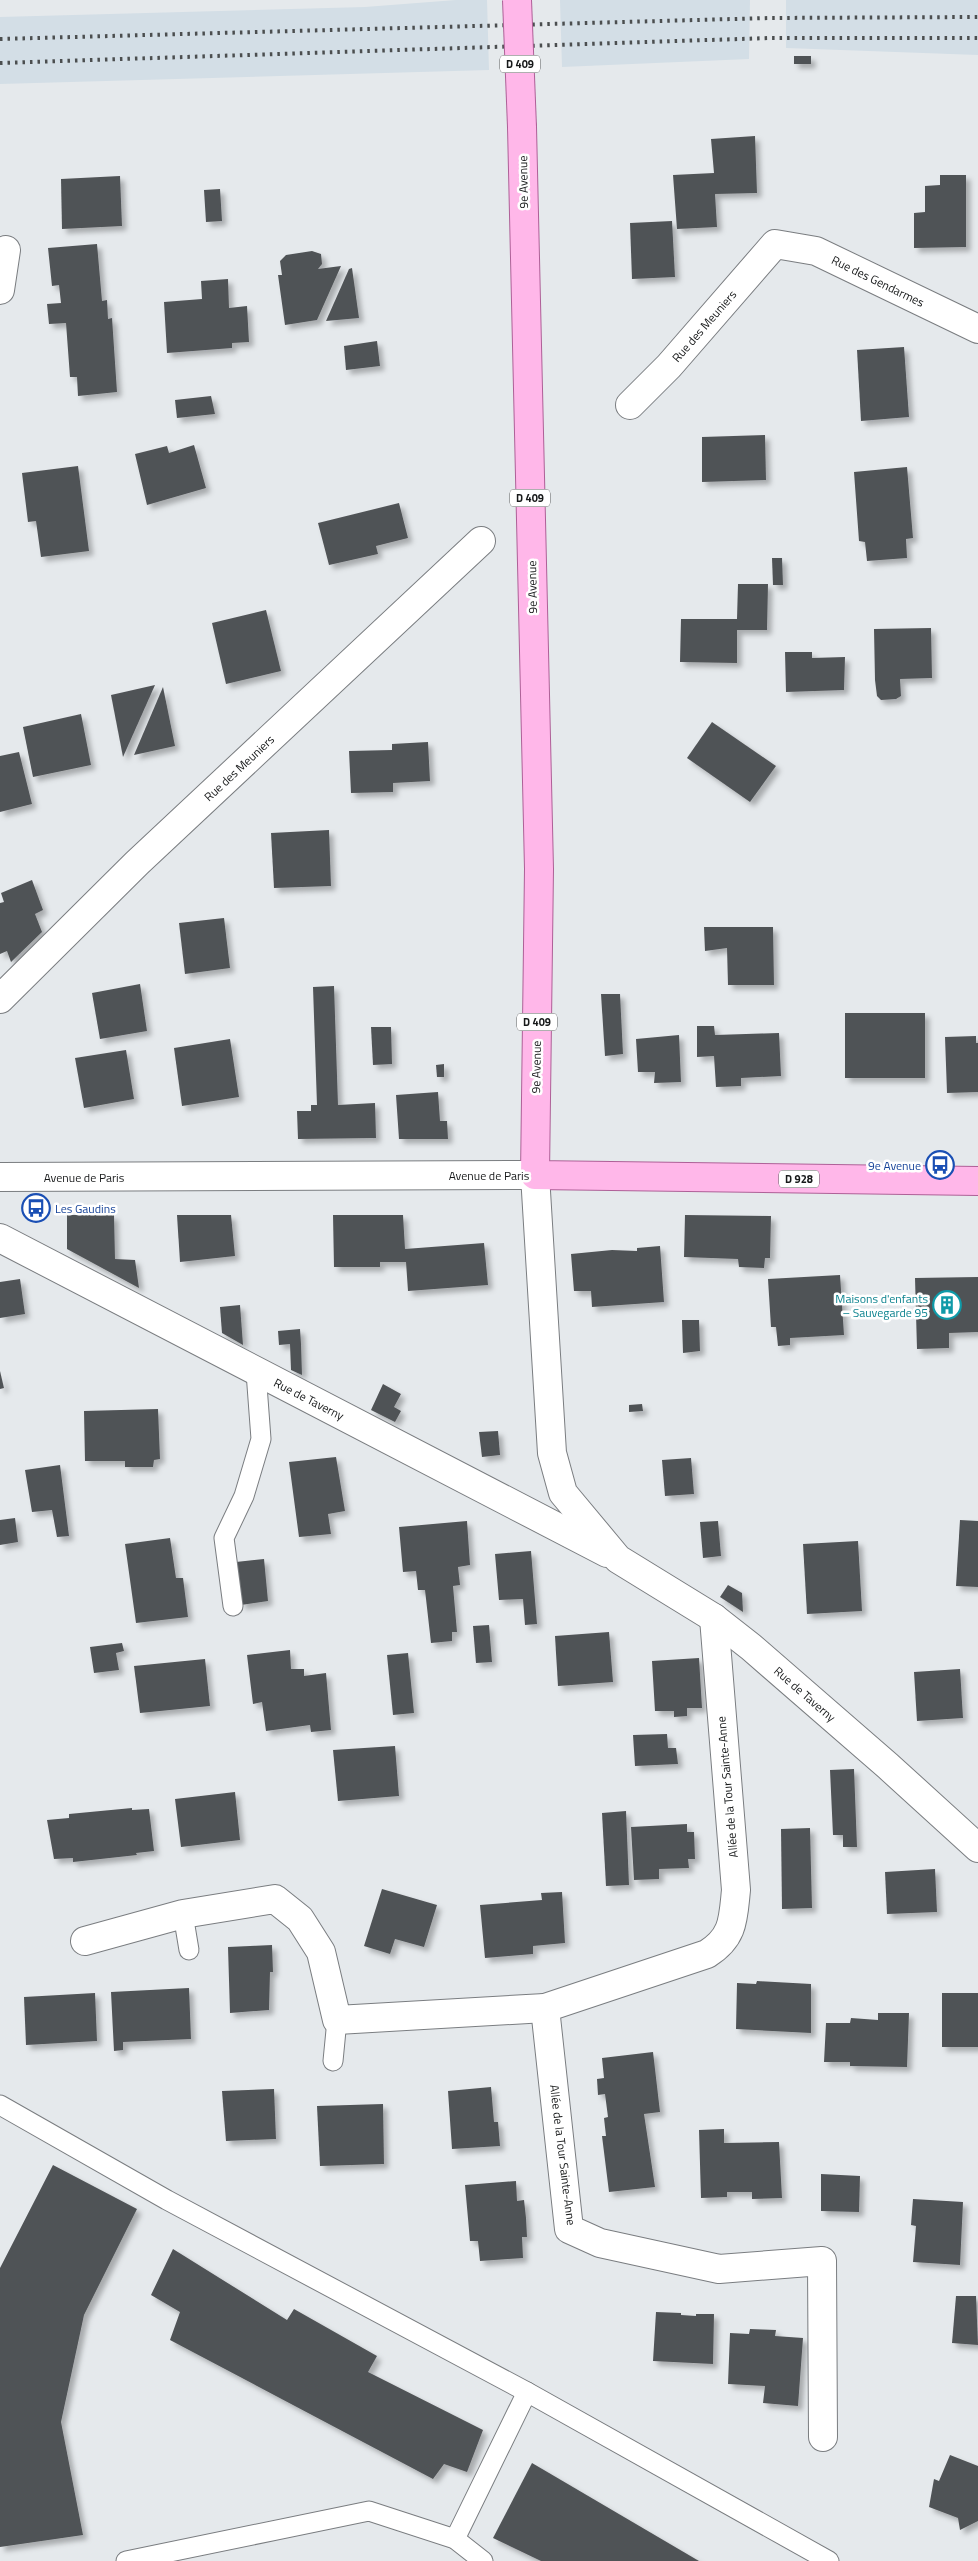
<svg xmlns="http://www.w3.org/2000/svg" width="978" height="2561" font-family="'Titillium Web',sans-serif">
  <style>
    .built { fill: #d3dee6 }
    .building { fill: #505356; filter: url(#shadow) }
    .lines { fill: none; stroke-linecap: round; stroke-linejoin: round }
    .lane-casing { stroke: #7a7d80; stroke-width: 21 }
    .street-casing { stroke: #7a7d80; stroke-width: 30 }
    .secondary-casing { stroke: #7a7d80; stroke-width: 30 }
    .primary-casing { stroke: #ae6097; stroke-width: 30 }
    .lane { stroke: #fff; stroke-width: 19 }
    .street { stroke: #fff; stroke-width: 28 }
    .secondary { stroke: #fff; stroke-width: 28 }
    .primary { stroke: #ffb7e9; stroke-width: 28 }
    .rail { stroke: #4b4e4f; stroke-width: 4; stroke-dasharray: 2.5 5; stroke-linecap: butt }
    .primary-bridge-casing { stroke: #ae6097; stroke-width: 30; stroke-linecap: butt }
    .primary-bridge { stroke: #ffb7e9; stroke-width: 28 }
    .labels { text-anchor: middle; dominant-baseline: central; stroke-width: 5; stroke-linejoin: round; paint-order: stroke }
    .shield { fill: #fff; stroke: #5d5e5f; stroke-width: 1 }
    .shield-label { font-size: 11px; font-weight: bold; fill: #17191a }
    .street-label { font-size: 12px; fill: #17191a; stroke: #fff }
    .transit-label { font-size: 12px; fill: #164399; stroke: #fff; text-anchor: end }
    .culture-label { font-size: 12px; fill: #0d838f; stroke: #fff; text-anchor: end }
  </style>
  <defs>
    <filter id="shadow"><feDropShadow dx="4.5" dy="4.5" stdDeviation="2.5" flood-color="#0004"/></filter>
  </defs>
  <rect width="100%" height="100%" fill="#e5e9ec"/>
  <!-- built -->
  <g class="built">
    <polygon points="456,0 487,0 489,70 0,84 0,17 365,7"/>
    <polygon points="560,0 750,0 749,59 562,67"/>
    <polygon points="786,0 978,0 978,55 786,48"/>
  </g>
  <!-- building -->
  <g class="building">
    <rect x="794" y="56" width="17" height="8"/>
    <polygon points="755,136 757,193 715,194 717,227 677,229 673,175 714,173 711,139"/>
    <polygon points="940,175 966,175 966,247 914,248 914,213 925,212 925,186 940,185"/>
    <polygon points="120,176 122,226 62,229 61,179"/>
    <polygon points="220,189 222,221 206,222 204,190"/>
    <polygon points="672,221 675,277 632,279 630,223"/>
    <polygon points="97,244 102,301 107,300 108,319 112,318 117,392 78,396 77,377 70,377 66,323 49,324 47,304 61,303 59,285 52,286 48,248"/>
    <polygon points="312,251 321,254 322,264 318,269 341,266 317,320 285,325 278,275 282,275 280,261 286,255"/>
    <polygon points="352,268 359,318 326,321 349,269"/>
    <polygon points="228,279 229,308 247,306 249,342 232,343 232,348 167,353 164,302 202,299 201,281"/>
    <polygon points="377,341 380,366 346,370 344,346"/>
    <polygon points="904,347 909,417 861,421 857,350"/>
    <polygon points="211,396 215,414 177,418 175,400"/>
    <polygon points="765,435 766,480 702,482 702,437"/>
    <polygon points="194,445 206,488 147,505 135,454 167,446 169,453"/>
    <polygon points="78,466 89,551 41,557 36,521 28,522 22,473"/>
    <polygon points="907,467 913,538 906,539 907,558 867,561 865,542 859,541 854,472"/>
    <polygon points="399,503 408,538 376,546 378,554 329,565 318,523"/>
    <polygon points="772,558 782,558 783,585 773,585"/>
    <polygon points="738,584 768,584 767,630 737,630 737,663 680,662 681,619 737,619"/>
    <polygon points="266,610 281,671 226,684 212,623"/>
    <polygon points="931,628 932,678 900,679 901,696 896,699 881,700 877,696 875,680 874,629"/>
    <polygon points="785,652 812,652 812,658 845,657 844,690 786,692"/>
    <polygon points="155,685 123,757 111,695"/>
    <polygon points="163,687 175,746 134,755"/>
    <polygon points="81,714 91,765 33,777 23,727"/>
    <polygon points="712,722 776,766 750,802 687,758"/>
    <polygon points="428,742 430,781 393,783 393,792 351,793 349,751 392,750 392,744"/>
    <polygon points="19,752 32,804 0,812 0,756"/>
    <polygon points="329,830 331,886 274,888 271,833"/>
    <polygon points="32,880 43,910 35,914 42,932 11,962 7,951 0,954 0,903 4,902 1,893"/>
    <polygon points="224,918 230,968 185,974 179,923"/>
    <polygon points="704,927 773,927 774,985 728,985 727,948 705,951"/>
    <polygon points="140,984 147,1031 100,1039 92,993"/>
    <polygon points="334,986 338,1105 375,1103 376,1138 298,1139 297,1111 311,1111 311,1105 317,1105 313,987"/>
    <polygon points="601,994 620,994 623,1054 605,1056"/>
    <rect x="845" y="1013" width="80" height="65"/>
    <polygon points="697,1026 714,1026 715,1035 779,1033 781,1076 741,1078 741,1086 716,1087 714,1056 697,1057"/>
    <polygon points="371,1027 391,1027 392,1064 373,1065"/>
    <polygon points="679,1035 681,1082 654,1083 655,1072 638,1072 636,1039"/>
    <polygon points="976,1036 976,1043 978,1043 978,1092 947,1093 945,1037"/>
    <polygon points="230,1039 239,1097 182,1106 174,1048"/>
    <polygon points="126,1050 134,1099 84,1108 75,1058"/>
    <polygon points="444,1064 444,1077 437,1077 436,1065"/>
    <polygon points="438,1092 440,1121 447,1121 448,1139 399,1139 396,1095"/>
    <polygon points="67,1215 114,1215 115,1259 135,1260 139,1288 67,1249"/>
    <polygon points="177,1215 231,1215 235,1256 180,1262"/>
    <polygon points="333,1215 403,1215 405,1249 484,1243 488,1285 408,1291 406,1262 380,1262 380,1267 334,1267"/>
    <polygon points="685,1215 771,1216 770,1258 765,1258 764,1268 739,1267 738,1259 684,1257"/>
    <polygon points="660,1246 664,1302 592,1307 591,1291 574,1291 571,1254 612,1250 637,1251 637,1248"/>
    <polygon points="840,1275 844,1335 790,1338 790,1345 778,1346 776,1327 771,1327 768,1279"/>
    <polygon points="978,1277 978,1332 949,1333 949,1348 917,1349 915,1278"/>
    <polygon points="20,1279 25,1314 0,1318 0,1282"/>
    <polygon points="240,1305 243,1345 222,1333 220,1307"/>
    <polygon points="682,1320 699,1320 700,1351 683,1353"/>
    <polygon points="300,1329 301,1344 302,1375 291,1370 290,1344 279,1345 278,1331"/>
    <polygon points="0,1371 4,1388 0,1389"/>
    <polygon points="383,1384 401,1394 394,1407 401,1411 395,1422 371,1410"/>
    <polygon points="642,1404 643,1411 629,1412 629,1405"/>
    <polygon points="158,1409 160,1459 154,1460 153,1467 125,1467 125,1461 85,1461 84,1411"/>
    <polygon points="498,1431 500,1455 482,1457 479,1432"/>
    <polygon points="336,1457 345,1511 328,1514 331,1534 299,1537 289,1462"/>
    <polygon points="691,1458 694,1494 665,1496 662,1460"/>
    <polygon points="60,1465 69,1536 57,1537 52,1510 32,1512 25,1470"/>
    <polygon points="15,1518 18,1542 0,1545 0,1520"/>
    <polygon points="960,1520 978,1521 978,1587 956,1586"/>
    <polygon points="467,1521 470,1565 458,1567 460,1585 453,1586 457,1632 452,1632 452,1641 431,1643 425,1590 418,1590 416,1571 403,1572 399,1527"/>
    <polygon points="718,1521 721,1556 703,1558 700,1522"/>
    <polygon points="170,1538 176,1578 183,1578 188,1617 136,1623 125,1544"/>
    <polygon points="858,1541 862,1611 807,1614 803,1544"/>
    <polygon points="531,1551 537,1624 525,1625 523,1599 499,1600 495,1554"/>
    <polygon points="264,1559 268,1601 241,1605 236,1562"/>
    <polygon points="728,1585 742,1593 743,1612 720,1597"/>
    <polygon points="489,1625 492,1662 476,1663 473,1626"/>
    <polygon points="609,1632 613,1682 558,1686 555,1636"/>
    <polygon points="122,1643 124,1651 116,1653 119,1670 94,1673 90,1647"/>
    <polygon points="290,1650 291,1669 304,1669 304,1676 326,1673 331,1730 311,1732 310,1725 266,1731 262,1702 253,1704 247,1655"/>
    <polygon points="408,1653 414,1713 393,1715 387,1655"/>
    <polygon points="699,1658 702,1708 687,1708 687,1716 674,1717 674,1711 655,1711 652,1661"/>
    <polygon points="205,1659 210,1706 140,1713 134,1666"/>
    <polygon points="960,1669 963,1718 917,1721 914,1672"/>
    <polygon points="667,1734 668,1748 676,1748 678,1764 635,1766 633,1735"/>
    <polygon points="395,1746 399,1796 338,1801 333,1750"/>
    <polygon points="854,1769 857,1847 843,1847 843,1835 833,1835 830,1770"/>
    <polygon points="235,1792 240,1840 181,1847 175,1799"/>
    <polygon points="132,1808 132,1810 149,1809 154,1851 136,1853 137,1855 73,1862 73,1858 54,1859 47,1820 69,1818 69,1814"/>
    <polygon points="626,1811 629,1885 606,1886 602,1813"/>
    <polygon points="687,1824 687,1832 694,1832 695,1859 688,1859 689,1868 659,1869 659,1879 634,1880 631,1827"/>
    <polygon points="810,1828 812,1908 782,1909 781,1829"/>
    <polygon points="935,1869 937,1912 887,1914 885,1872"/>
    <polygon points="382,1889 437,1905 424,1947 395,1939 390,1954 364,1946"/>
    <polygon points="562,1892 565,1943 533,1946 533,1954 485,1958 480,1905 542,1900 541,1893"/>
    <polygon points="272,1945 273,1972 270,1972 269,2010 230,2013 228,1947"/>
    <polygon points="757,1981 811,1984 811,2033 736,2029 737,1983 756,1984"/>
    <polygon points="189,1988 191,2039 123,2042 123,2050 114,2051 111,1992"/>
    <polygon points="95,1993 97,2041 26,2045 24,1997"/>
    <rect x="942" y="1993" width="36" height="54"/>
    <polygon points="878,2013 909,2013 907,2067 850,2066 850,2062 824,2062 826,2023 850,2023 851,2018 878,2020"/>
    <polygon points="653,2052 660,2112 644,2114 655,2187 609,2192 602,2136 606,2136 604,2118 608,2117 605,2094 598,2095 597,2079 604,2078 602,2058"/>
    <polygon points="491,2087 494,2122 498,2122 500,2146 452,2149 448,2091"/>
    <polygon points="274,2089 276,2139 226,2141 222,2091"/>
    <polygon points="383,2104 384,2164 320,2166 317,2106"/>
    <polygon points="724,2129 724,2143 779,2142 782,2198 752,2199 752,2192 727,2192 727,2197 701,2198 699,2130"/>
    <polygon points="53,2165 137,2209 84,2315 61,2422 83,2535 0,2547 0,2268"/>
    <polygon points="821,2174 860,2176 859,2212 821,2211"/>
    <polygon points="516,2181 517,2201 524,2200 526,2218 527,2237 522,2237 523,2258 480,2261 478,2241 470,2241 465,2185"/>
    <polygon points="913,2199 963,2202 960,2265 913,2262 916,2226 911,2225"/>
    <polygon points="173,2249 287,2320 294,2309 377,2356 368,2372 483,2430 467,2472 444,2464 433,2479 170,2340 180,2312 151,2295"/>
    <polygon points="956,2296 976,2296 978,2345 952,2343"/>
    <polygon points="656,2312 681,2313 681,2315 696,2316 696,2314 714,2314 713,2364 653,2361"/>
    <polygon points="750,2329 776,2330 775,2336 803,2338 798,2406 763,2403 765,2386 728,2384 730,2333 749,2334"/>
    <polygon points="950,2455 978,2466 978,2521 960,2530 958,2518 929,2507 934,2479 939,2481"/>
    <polygon points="532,2463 699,2561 541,2561 493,2538"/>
  </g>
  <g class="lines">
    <defs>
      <g id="lane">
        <polyline points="233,1606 224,1538 244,1496 261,1439 256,1372"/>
        <polyline points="183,1914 189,1950"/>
        <polyline points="333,2061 337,2020"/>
        <polyline points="0,2105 167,2200 527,2392 829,2561"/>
        <polyline points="455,2539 527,2392"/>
        <polyline points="126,2561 369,2511 455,2539 483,2561"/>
      </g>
      <g id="street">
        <polyline points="0,290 6,250"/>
        <polyline points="630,405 669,366 775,244 816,251 978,329"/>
        <polyline points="0,999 137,863 481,541"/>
        <polyline points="535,1175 552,1453 563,1493 618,1559 714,1618 751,1647 888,1766 978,1848"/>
        <polyline points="0,1238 607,1553"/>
        <path d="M85 1941 183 1914 275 1899 300 1919 321 1952 337 2020 545 2008 707 1954C734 1937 733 1919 736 1890L714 1618"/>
        <polyline points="545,2008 569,2229 600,2243 719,2269 822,2261 823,2437"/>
      </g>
      <polyline id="secondary" points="0,1177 535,1175"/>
      <polyline id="primary" points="522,127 539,869 535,1175 978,1181"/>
    </defs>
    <!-- lane casing -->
    <use href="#lane" class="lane-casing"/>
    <!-- street casing -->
    <use href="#street" class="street-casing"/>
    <!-- secondary casing -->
    <use href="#secondary" class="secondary-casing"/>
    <!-- primary casing -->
    <use href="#primary" class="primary-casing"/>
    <!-- lane -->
    <use href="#lane" class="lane"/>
    <!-- street -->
    <use href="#street" class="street"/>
    <!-- secondary -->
    <use href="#secondary" class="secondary"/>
    <!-- primary -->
    <use href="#primary" class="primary"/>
    <!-- rail -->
    <g class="rail">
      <polyline points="0,39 770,18 978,17"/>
      <polyline points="0,63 770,38 978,38"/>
    </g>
    <defs>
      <polyline id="primary-bridge" points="517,0 522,127"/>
    </defs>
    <!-- primary-bridge casing -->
    <use href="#primary-bridge" class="primary-bridge-casing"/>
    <!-- primary-bridge -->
    <use href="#primary-bridge" class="primary-bridge"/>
  </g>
  <!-- icons -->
  <defs>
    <symbol id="bus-ring" viewBox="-11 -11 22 22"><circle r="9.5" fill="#fff" stroke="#1a4fb4" stroke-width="1.5"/><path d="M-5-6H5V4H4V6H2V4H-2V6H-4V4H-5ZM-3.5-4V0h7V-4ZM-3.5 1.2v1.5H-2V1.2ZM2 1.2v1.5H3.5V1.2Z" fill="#1a4fb4"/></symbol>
    <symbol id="building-ring" viewBox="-11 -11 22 22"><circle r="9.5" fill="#fff" stroke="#0f9aa8" stroke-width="1.5"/><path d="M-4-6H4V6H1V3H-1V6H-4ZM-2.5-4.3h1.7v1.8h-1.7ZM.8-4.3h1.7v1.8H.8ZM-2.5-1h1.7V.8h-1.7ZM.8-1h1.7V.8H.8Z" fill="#0f9aa8"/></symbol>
  </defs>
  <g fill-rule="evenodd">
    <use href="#bus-ring" x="924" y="1149" width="32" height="32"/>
    <use href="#bus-ring" x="20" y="1192" width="32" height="32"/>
    <use href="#building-ring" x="931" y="1289" width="32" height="32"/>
  </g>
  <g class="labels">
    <!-- shield labels -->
    <g class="shield">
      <rect x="500" y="55.5" width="40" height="17" rx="4"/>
      <rect x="510" y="489.5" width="40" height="17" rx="4"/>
      <rect x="517" y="1013.5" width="40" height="17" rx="4"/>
      <rect x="779" y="1170.5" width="40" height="17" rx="4"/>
    </g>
    <g class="shield-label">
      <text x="520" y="64">D 409</text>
      <text x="530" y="498">D 409</text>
      <text x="537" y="1022">D 409</text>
      <text x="799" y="1179">D 928</text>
    </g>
    <!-- street labels -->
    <g class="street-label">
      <text transform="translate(523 182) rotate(-91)">9e Avenue</text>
      <text transform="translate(878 281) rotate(26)">Rue des Gendarmes</text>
      <text transform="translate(704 326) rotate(-49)">Rue des Meuniers</text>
      <text transform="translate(532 587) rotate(-91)">9e Avenue</text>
      <text transform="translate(239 768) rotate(-43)">Rue des Meuniers</text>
      <text transform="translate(536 1067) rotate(-89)">9e Avenue</text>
      <text x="489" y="1175">Avenue de Paris</text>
      <text x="84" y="1177">Avenue de Paris</text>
      <text transform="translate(309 1399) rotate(27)">Rue de Taverny</text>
      <text transform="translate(805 1694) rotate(41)">Rue de Taverny</text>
      <text transform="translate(727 1787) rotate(-95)">Allée de la Tour Sainte-Anne</text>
      <text transform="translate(563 2155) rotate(83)">Allée de la Tour Sainte-Anne</text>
    </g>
    <!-- transit labels -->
    <g class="transit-label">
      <text x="921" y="1165">9e Avenue</text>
      <text x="55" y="1208" text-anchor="start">Les Gaudins</text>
    </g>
    <!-- culture labels -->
    <g class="culture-label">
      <text x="928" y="1298">Maisons d'enfants<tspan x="928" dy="14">– Sauvegarde 95</tspan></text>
    </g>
  </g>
</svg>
